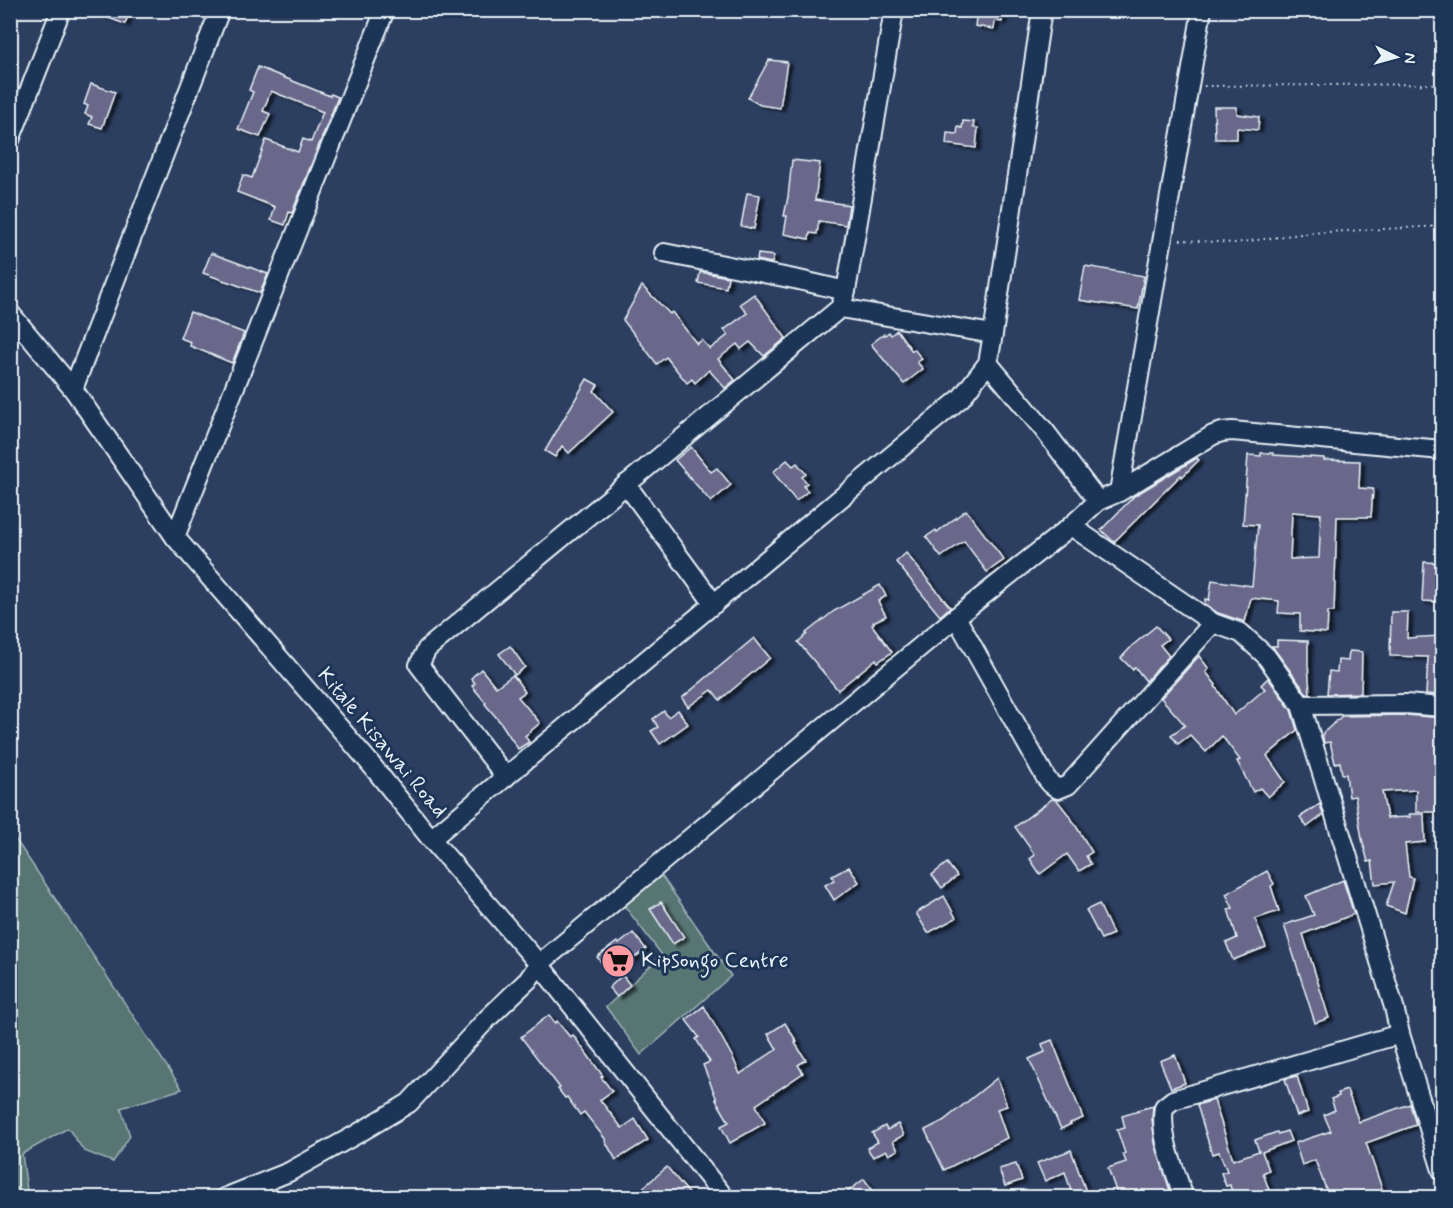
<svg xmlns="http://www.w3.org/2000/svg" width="1453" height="1208" font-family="Mynerve,sans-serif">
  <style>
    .green { fill: #577573; stroke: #a0b3b6; stroke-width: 1.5 }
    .building { fill: #69688a; stroke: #e8f1f8; stroke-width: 1.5; fill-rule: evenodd; filter: url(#shadow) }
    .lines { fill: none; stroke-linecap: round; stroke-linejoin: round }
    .minor-casing { stroke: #e8f1f8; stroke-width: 22 }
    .path { stroke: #e8f1f8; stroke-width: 2; stroke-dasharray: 1.5 4.5; stroke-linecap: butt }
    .minor { stroke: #1d3557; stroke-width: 18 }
    .labels { text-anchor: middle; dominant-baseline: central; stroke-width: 6; stroke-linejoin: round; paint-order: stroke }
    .street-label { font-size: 22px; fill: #e8f1f8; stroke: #1d3557 }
    .poi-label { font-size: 22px; fill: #e8f1f8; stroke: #1d3557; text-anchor: start }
  </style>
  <defs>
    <filter id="shadow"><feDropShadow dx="4.5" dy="2.5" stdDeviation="1.5" flood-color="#0009"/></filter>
  </defs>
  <rect width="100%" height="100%" fill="#2c3f61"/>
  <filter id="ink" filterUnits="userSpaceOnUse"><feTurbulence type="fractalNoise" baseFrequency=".0167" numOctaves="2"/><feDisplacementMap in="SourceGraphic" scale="12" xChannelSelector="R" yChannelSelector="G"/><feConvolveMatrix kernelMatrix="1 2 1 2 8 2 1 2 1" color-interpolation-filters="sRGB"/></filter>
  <g filter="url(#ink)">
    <!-- green -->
    <g class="green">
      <polygon points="10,831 182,1089 121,1108 130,1136 113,1162 84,1151 68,1128 22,1154 28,1197 10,1197"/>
      <polygon points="661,875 731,976 641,1055 606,1007 662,955 623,904"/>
    </g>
    <!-- building -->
    <g class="building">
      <polygon points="92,10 130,10 125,24 92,12"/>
      <polygon points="968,10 1004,10 1002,22 995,21 994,29 975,26 976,18 967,17"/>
      <polygon points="769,60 787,62 780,108 760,105 748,98"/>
      <polygon points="258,67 330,96 331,94 338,97 292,213 289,212 285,225 271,220 275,207 237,192 243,175 252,178 266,140 298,152 303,139 311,142 323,112 271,91 263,111 270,114 260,137 238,129 253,92 249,90"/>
      <polygon points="91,84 115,92 102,128 89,124 92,117 85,114 88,106 84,104"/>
      <polygon points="1214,107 1237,107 1237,114 1259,117 1258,130 1237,128 1237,139 1215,139"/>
      <polygon points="963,121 974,122 973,127 978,128 976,148 946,144 947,133 957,134 958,127 962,128"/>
      <polygon points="792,160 820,163 815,200 849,205 846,225 819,221 817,234 810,233 809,239 784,234 787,216 784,216 788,197"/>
      <polygon points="747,193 760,195 754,229 741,226"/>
      <polygon points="211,253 268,274 260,293 203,273"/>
      <polygon points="758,254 774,256 772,263 757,260"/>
      <polygon points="1085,266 1144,276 1138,309 1079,300"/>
      <polygon points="700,272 728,277 726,288 698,283"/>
      <polygon points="642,286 670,314 672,312 697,344 702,340 710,349 728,335 724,330 747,313 740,304 754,294 786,338 764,356 750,342 741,349 737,344 718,359 735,380 725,388 709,370 695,383 692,379 687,383 666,357 657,364 623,320"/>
      <polygon points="190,312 244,333 232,363 190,346 191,342 180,338"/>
      <polygon points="897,330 912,351 914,349 922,359 917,362 923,369 904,384 871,344 884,334 885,335 889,332 891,335"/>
      <polygon points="587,379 598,385 594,391 613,412 569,453 562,446 555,457 545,451"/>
      <polygon points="691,447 711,472 717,468 731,485 711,502 675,460"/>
      <path d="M1261 453H1273V455L1324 458V460L1360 461 1359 488 1373 489 1371 517H1337L1334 612H1328L1327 633 1300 631V614L1278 613 1279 601 1251 598 1245 622 1218 613 1205 604V599L1209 600 1212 580 1252 586 1258 525 1243 524 1248 455 1261 456ZM1292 512 1321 514 1319 558 1290 559Z"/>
      <polygon points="1197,458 1199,460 1182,477 1181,475 1114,542 1101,530 1134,496"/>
      <polygon points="787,460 793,466 797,463 806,474 802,477 807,483 803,486 808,491 796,501 773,472"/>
      <polygon points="966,510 1004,560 987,572 964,541 941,557 926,537 936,530 937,532"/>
      <polygon points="906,553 950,607 940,616 896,562"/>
      <polygon points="1424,562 1443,563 1443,602 1422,601"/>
      <polygon points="880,585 886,596 878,601 886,616 873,622 874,623 872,625 892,652 878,662 876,659 838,690 798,642 807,634 806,633 834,611"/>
      <polygon points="1391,612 1408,612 1407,638 1440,636 1443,667 1441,695 1426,694 1428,657 1390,656"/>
      <polygon points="1156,626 1168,639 1160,645 1169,656 1146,681 1135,667 1133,670 1121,658 1133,645"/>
      <polygon points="754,638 770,658 720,700 712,690 688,707 682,698"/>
      <polygon points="1277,640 1308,641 1308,664 1310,694 1307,694 1272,646 1277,646"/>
      <polygon points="510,646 525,667 515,675 499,654"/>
      <polygon points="1349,651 1362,652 1361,693 1327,694 1329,671 1337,672 1338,660 1348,661"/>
      <polygon points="1199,656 1209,669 1206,672 1216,685 1215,686 1234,715 1265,689 1261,685 1268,678 1291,710 1297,730 1267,756 1285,782 1268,797 1260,788 1253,792 1237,761 1240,760 1222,736 1206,752 1190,735 1178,744 1171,735 1185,725 1161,698"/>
      <polygon points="481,669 496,687 513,675 525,692 518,697 540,723 525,736 529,742 518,749 501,723 485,704 486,703 472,686 475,683 471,678"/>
      <polygon points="678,710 688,724 660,744 651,731 658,727 653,719 664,711 668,717"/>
      <polygon points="1406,715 1443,718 1443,812 1416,812 1416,790 1382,792 1387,818 1410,817 1409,814 1424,814 1425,842 1405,844 1409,877 1413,878 1405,913 1386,906 1394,882 1375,884 1372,861 1368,862 1362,839 1355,796 1349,797 1346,774 1342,774 1340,762 1335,763 1330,742 1324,743 1323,738 1323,733 1342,716"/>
      <polygon points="1052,799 1057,800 1071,818 1092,852 1086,856 1091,864 1079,871 1067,854 1040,874 1030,859 1035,855 1015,827"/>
      <polygon points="1320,804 1323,815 1307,827 1300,817"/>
      <polygon points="947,863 957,876 942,888 932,875"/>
      <polygon points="849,867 859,882 834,900 825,885 834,880 832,876"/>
      <polygon points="1267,871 1274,884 1271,886 1279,911 1255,919 1266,947 1233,960 1226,943 1237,938 1228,909 1233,908 1226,894"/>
      <polygon points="1343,880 1354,914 1303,934 1329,1018 1315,1023 1284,925 1314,915 1306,896"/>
      <polygon points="944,896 956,918 928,933 916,913"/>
      <polygon points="661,902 684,937 673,944 650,909"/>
      <polygon points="1099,904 1113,934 1101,939 1086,910"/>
      <polygon points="633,933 646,949 611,975 597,957 617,942 619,944"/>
      <polygon points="622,975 630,985 617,997 609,988"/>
      <polygon points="704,1006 733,1058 740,1074 777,1049 768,1034 785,1023 797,1042 795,1043 806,1060 798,1065 803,1073 756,1105 765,1123 730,1143 721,1126 729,1122 716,1100 717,1100 703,1065 710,1062 696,1039 699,1037 686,1020"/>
      <polygon points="549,1015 555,1023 557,1021 570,1037 573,1035 603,1076 601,1077 612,1091 600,1100 622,1128 635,1119 648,1140 616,1160 605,1141 606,1140 584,1112 580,1115 567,1097 565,1098 558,1089 560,1088 521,1037"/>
      <polygon points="1052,1040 1083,1118 1070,1123 1071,1124 1061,1129 1029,1059 1045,1052 1042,1044"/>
      <polygon points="1175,1055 1185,1083 1171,1088 1160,1061"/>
      <polygon points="1297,1076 1308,1112 1297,1116 1285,1079"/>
      <polygon points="997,1078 1007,1106 997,1109 1007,1138 944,1170 925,1130 943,1121"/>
      <polygon points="1347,1090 1359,1122 1410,1104 1416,1125 1366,1143 1385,1197 1329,1197 1315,1160 1302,1165 1295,1143 1331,1131 1324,1115 1335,1110 1331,1099 1339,1096 1338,1093"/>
      <polygon points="1214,1100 1233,1160 1259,1151 1255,1140 1277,1132 1278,1134 1287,1131 1291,1141 1262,1152 1269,1170 1263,1173 1270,1193 1254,1197 1233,1197 1230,1185 1226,1186 1221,1173 1227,1171 1219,1152 1212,1154 1197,1105"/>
      <polygon points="1153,1106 1152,1119 1155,1143 1172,1197 1118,1197 1108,1168 1126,1162 1123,1154 1125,1153 1117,1130 1125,1128 1122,1116 1139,1111 1138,1110"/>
      <polygon points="898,1124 904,1135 893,1141 898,1150 889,1155 886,1150 873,1157 867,1148 878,1142 872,1133 885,1126 887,1130"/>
      <polygon points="1071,1150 1088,1197 1073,1197 1065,1172 1045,1181 1037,1163"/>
      <polygon points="1016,1164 1022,1180 1005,1186 999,1169"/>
      <polygon points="667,1167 692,1197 644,1197 639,1191"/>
      <polygon points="864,1179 878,1197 841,1197"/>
    </g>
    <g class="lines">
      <defs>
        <g id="minor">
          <polyline points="10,140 61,10"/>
          <polyline points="664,253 799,280 846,291"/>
          <polyline points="840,308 993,334"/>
          <polyline points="10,313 73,389 175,537 369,762 431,839 539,964 725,1198"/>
          <polyline points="988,363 1044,430 1098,501"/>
          <polyline points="73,389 220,10"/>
          <polyline points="626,484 714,604"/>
          <polyline points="1119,492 1202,10"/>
          <polyline points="1071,526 1213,623 1241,633 1266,656 1301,705 1394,1007 1400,1034 1442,1170"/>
          <polyline points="175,537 385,10"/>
          <polyline points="956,617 1046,778 1051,784 1058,789 1068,785 1213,623"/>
          <polyline points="1301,705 1406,704 1442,707"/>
          <polyline points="506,777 419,665 427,649 840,308 846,291 894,10"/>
          <polyline points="431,839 961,398 988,363 993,334 1042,10"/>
          <polyline points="224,1198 289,1172 357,1134 409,1103 488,1018 528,980 539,964 956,617 1071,526 1098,501 1119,492 1213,435 1222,432 1232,431 1442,450"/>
          <path d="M1184 1198C1175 1169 1159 1137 1164 1107L1173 1100 1400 1034"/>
        </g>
      </defs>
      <!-- minor casing -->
      <use href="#minor" class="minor-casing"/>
      <!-- path -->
      <g class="path">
        <polyline points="1204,86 1442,84"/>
        <polyline points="1180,240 1235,243 1308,233 1442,226"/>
      </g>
      <!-- minor -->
      <use href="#minor" class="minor"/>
    </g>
  </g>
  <!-- icons -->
  <defs>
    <symbol id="supermarket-disc" viewBox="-11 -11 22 22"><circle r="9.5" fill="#ff9aa2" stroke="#1d3557"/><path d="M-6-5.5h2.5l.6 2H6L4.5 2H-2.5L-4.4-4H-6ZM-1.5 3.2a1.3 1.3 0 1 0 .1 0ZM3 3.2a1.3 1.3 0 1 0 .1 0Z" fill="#111"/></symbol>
  </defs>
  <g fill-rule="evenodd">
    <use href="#supermarket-disc" x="599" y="942" width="38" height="38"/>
  </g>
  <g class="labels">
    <!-- street labels -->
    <g class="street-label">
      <text transform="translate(382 743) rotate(50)">Kitale Kisawai Road</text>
    </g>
    <!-- poi labels -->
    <g class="poi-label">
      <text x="641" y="961">Kipsongo Centre</text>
    </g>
  </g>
  <!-- margin -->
  <rect width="1453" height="1208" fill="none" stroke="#1d3557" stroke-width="36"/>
  <rect x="18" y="18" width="1417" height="1172" fill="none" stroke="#e8f1f8" stroke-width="2" filter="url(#ink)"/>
  <!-- north arrow -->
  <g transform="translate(1396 57) rotate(95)" stroke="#1d3557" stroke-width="4.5" paint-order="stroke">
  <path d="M0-4.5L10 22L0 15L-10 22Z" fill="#e8f1f8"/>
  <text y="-9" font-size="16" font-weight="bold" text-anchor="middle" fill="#e8f1f8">N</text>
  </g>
</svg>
